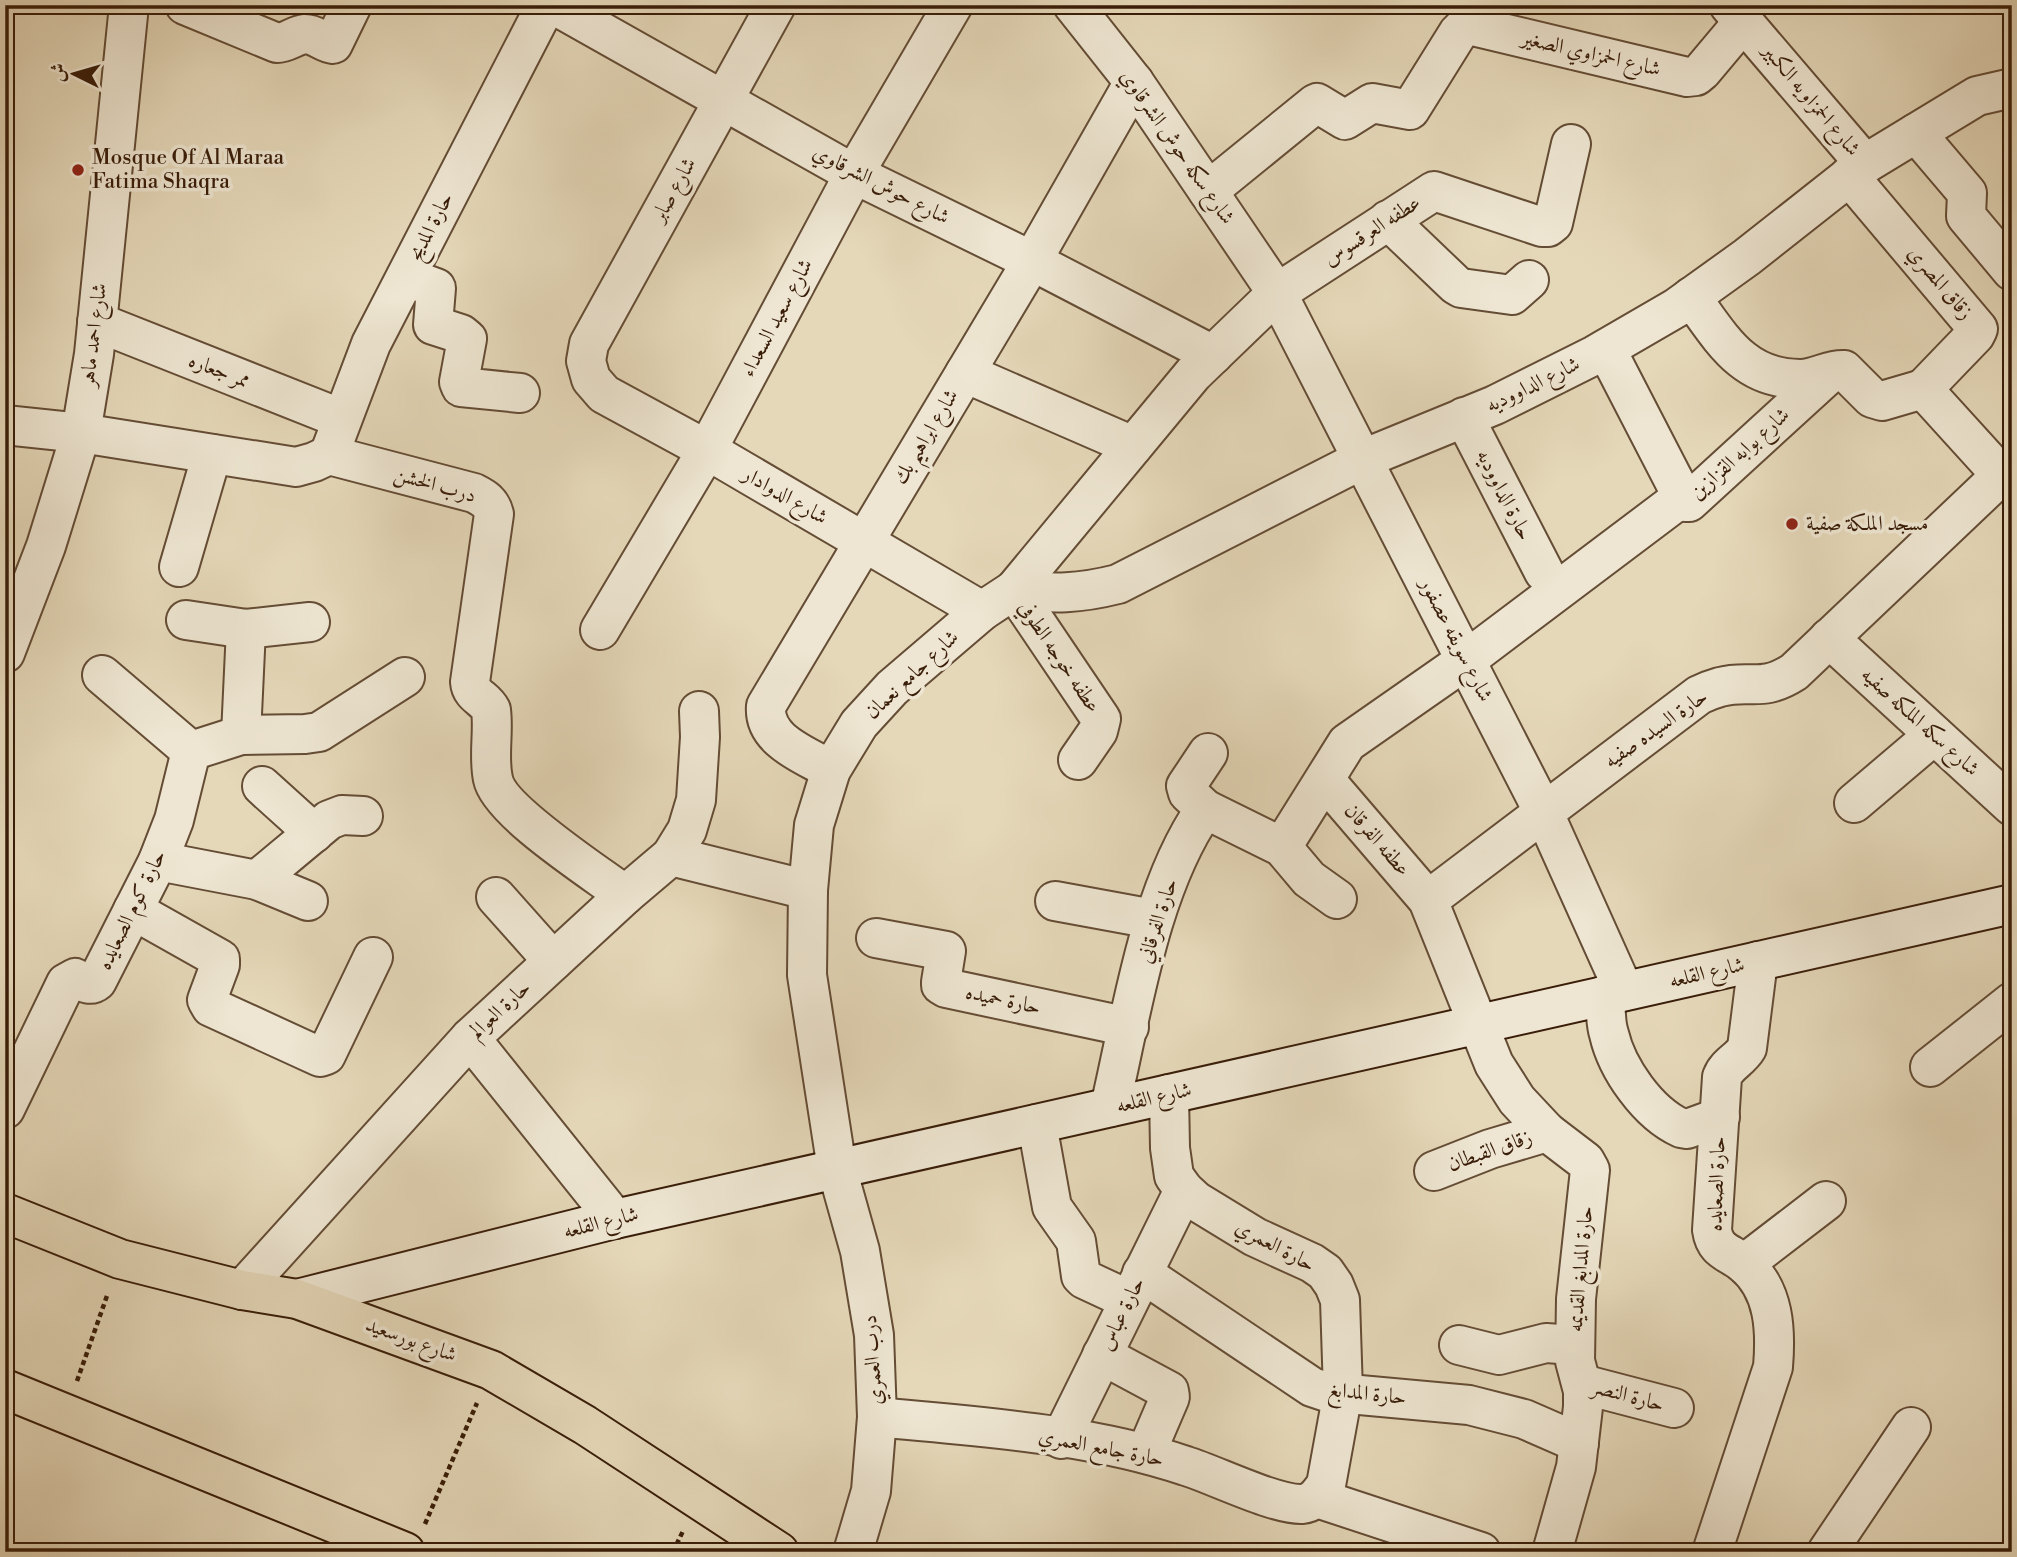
<svg xmlns="http://www.w3.org/2000/svg" width="2017" height="1557" font-family="'Libre Bodoni',Amiri,serif">
  <style>
    .lines { fill: none; stroke-linecap: round; stroke-linejoin: round }
    .street-casing { stroke: #644c35; stroke-width: 42 }
    .secondary-casing { stroke: #391d09; stroke-width: 42 }
    .primary-casing { stroke: #391d09; stroke-width: 42 }
    .path { stroke: #391d09; stroke-width: 4.5; stroke-dasharray: 5 3.5; stroke-linecap: butt }
    .street { stroke: #eee6d2; stroke-width: 38 }
    .secondary { stroke: #eee6d2; stroke-width: 38 }
    .primary { stroke: #e5d8b9; stroke-width: 38 }
    .poi-dot { fill: #8f2418; stroke: #eee6d2; stroke-width: 2.5 }
    .labels { text-anchor: middle; dominant-baseline: central; stroke-width: 7; stroke-linejoin: round; paint-order: stroke }
    .street-label { font-size: 21px; fill: #391d09; stroke: #eee6d2 }
    .poi-label { font-size: 21px; fill: #391d09; stroke: #eee6d2; text-anchor: start }
  </style>
  <rect width="100%" height="100%" fill="#e5d8b9"/>
  <filter id="stains"><feTurbulence type="fractalNoise" baseFrequency=".00286" numOctaves="4"/><feColorMatrix values="0 0 0 0 .2 0 0 0 0 .09 0 0 0 0 .02 0 0 0 .5 -.17"/></filter>
  <radialGradient id="worn" r=".72"><stop offset=".6" stop-color="#630" stop-opacity="0"/><stop offset="1" stop-color="#630" stop-opacity=".3"/></radialGradient>
  <g class="lines">
    <defs>
      <g id="street">
        <path d="M185 5 277 43C287 43 295 35 305 34 316 34 323 43 333 44L352 5"/>
        <polyline points="554,5 854,174 1032,261 1213,355"/>
        <polyline points="776,5 589,344 586,361 591,379 604,394 707,450 982,611"/>
        <polyline points="1073,5 1134,82 1277,293 1543,811 1624,991"/>
        <polyline points="1729,5 1865,164"/>
        <polyline points="1916,133 1967,193 1966,216 2012,271"/>
        <polyline points="1849,176 1978,329 1975,335 1923,389"/>
        <polyline points="1208,191 1315,104 1317,103 1345,120 1372,103 1410,110 1458,33 1465,26 1473,26 1687,77 1696,76 1702,71 1744,21"/>
        <polyline points="1388,220 1456,285 1461,288 1512,295 1529,280"/>
        <polyline points="406,277 436,288 433,325 461,334 467,339 459,382 461,387 520,393"/>
        <path d="M1691 297C1722 339 1743 380 1802 379 1817 378 1830 369 1844 370L1872 398 1882 401 1923 389 2002 476"/>
        <polyline points="97,322 342,419"/>
        <polyline points="1606,349 1685,502 1689,502 1829,374"/>
        <polyline points="965,373 1133,446"/>
        <polyline points="1464,417 1544,572"/>
        <path d="M5 425 81 433 296 467 314 462 329 455 474 493C484 498 491 502 494 514L470 682C471 696 485 698 491 710 494 732 488 757 493 779 499 811 596 873 625 895"/>
        <polyline points="329,455 371,344 546,5"/>
        <polyline points="179,567 212,454"/>
        <path d="M1014 590C1055 594 1078 594 1118 584L1363 459 1495 405 1595 355 1676 308 1747 257 1865 164 1977 96 2012 88"/>
        <polyline points="1014,590 1101,719 1098,731 1078,760"/>
        <polyline points="186,620 246,629 310,622"/>
        <polyline points="600,630 707,450 854,174 953,5"/>
        <polyline points="1829,638 2012,806"/>
        <polyline points="5,653 46,546 81,433 94,354 129,5"/>
        <polyline points="102,675 191,751 241,735 305,734 319,732 405,677"/>
        <polyline points="241,735 246,629"/>
        <path d="M831 770C806 755 763 741 766 706L1032 261 1134 82"/>
        <polyline points="1325,780 1428,900 1494,1064 1517,1100 1547,1132 1585,1161 1590,1170 1576,1299 1575,1361 1583,1391 1583,1407 1576,1467 1552,1552"/>
        <polyline points="262,786 314,833"/>
        <polyline points="1854,803 1934,735"/>
        <polyline points="1205,809 1282,847 1309,879 1337,899"/>
        <polyline points="1282,847 1347,743 1466,660 1681,498"/>
        <polyline points="671,856 808,890"/>
        <polyline points="158,861 257,880 308,901"/>
        <polyline points="257,880 329,820 342,815 363,816"/>
        <polyline points="496,897 553,961"/>
        <path d="M1428 900 1699 695C1705 692 1713 689 1720 687 1751 679 1761 693 1794 672L1992 484 2012 469"/>
        <polyline points="1055,901 1153,919"/>
        <polyline points="133,910 220,959 220,965 207,1000 211,1007 320,1057 326,1055 373,957"/>
        <polyline points="876,938 946,951 941,982 941,985 946,988 1129,1027"/>
        <path d="M1605 995C1606 1008 1605 1022 1609 1034 1617 1069 1648 1113 1681 1128L1687 1129 1720 1117"/>
        <polyline points="470,1038 615,1219"/>
        <polyline points="1930,1067 2012,1002"/>
        <path d="M1110 1107C1132 1013 1149 889 1205 809L1188 793 1186 786 1208 753"/>
        <path d="M5 1109 66 983 75 978C83 982 90 987 97 981L158 861 174 820 191 751"/>
        <polyline points="1037,1124 1052,1207 1076,1241 1081,1276 1084,1279 1129,1300"/>
        <polyline points="1434,1171 1490,1149 1547,1132"/>
        <polyline points="1744,1264 1826,1201"/>
        <polyline points="1142,1273 1312,1387 1327,1392 1469,1405 1524,1419 1579,1443"/>
        <polyline points="242,1290 470,1038 625,895 671,856 687,830 696,800 700,737 699,711"/>
        <polyline points="1459,1345 1499,1355 1546,1343 1574,1345"/>
        <polyline points="1102,1355 1169,1391 1170,1397 1146,1453"/>
        <polyline points="1582,1384 1674,1408"/>
        <path d="M877 1417C980 1427 1088 1433 1186 1466 1215 1475 1275 1505 1302 1504 1314 1503 1319 1494 1326 1485L1343 1392 1340 1300 1334 1285 1325 1272 1312 1263 1255 1237 1196 1201 1184 1190 1174 1176 1170 1148 1169 1094"/>
        <polyline points="1061,1439 1184,1190"/>
        <polyline points="1317,1498 1481,1552"/>
        <polyline points="853,1552 871,1491 877,1417 874,1335 860,1251 837,1169 807,975 808,890 814,825 831,770 859,724 892,688 982,611 1014,590 1193,374 1277,293 1434,191 1542,227 1548,227 1553,223 1571,144"/>
        <path d="M1712 1552 1773 1367C1776 1331 1775 1290 1744 1264 1730 1252 1715 1252 1712 1230L1722 1077C1727 1064 1740 1060 1747 1048L1758 961"/>
        <polyline points="1827,1552 1911,1427"/>
      </g>
      <polyline id="secondary" points="297,1299 615,1219 2012,904"/>
      <g id="primary">
        <polyline points="5,1213 120,1259 242,1290 297,1299 491,1370 585,1425 779,1552"/>
        <polyline points="5,1389 405,1552"/>
      </g>
    </defs>
    <!-- street casing -->
    <use href="#street" class="street-casing"/>
    <!-- secondary casing -->
    <use href="#secondary" class="secondary-casing"/>
    <!-- primary casing -->
    <use href="#primary" class="primary-casing"/>
    <!-- path -->
    <g class="path">
      <polyline points="77,1381 108,1293"/>
      <polyline points="425,1524 477,1403"/>
      <polyline points="673,1552 683,1531"/>
    </g>
    <!-- street -->
    <use href="#street" class="street"/>
    <!-- secondary -->
    <use href="#secondary" class="secondary"/>
    <!-- primary -->
    <use href="#primary" class="primary"/>
  </g>
  <!-- markers -->
  <g class="poi-dot">
    <circle cx="78" cy="170" r="7"/>
    <circle cx="1792" cy="524" r="7"/>
  </g>
  <g class="labels">
    <!-- street labels -->
    <g class="street-label">
      <text transform="translate(1591 54) rotate(13)">شارع الحمزاوي الصغير</text>
      <text transform="translate(1811 100) rotate(50)">شارع الحمزاويه الكبير</text>
      <text transform="translate(1177 147) rotate(55)">شارع سكه حوش الشرقاوي</text>
      <text transform="translate(881 185) rotate(27)">شارع حوش الشرقاوي</text>
      <text transform="translate(674 190) rotate(-61)">شارع صابر</text>
      <text transform="translate(431 227) rotate(-63)">حارة المديح</text>
      <text transform="translate(1372 231) rotate(-33)">عطفه العرقسوس</text>
      <text transform="translate(1940 283) rotate(50)">زقاق المصري</text>
      <text transform="translate(777 318) rotate(-62)">شارع سعيد السعداء</text>
      <text transform="translate(94 335) rotate(-83)">شارع احمد ماهر</text>
      <text transform="translate(219 371) rotate(21)">ممر جعاره</text>
      <text transform="translate(1533 385) rotate(-26)">شارع الداووديه</text>
      <text transform="translate(926 437) rotate(-59)">شارع ابراهيم بك</text>
      <text transform="translate(1740 454) rotate(-42)">شارع بوابه القزازين</text>
      <text transform="translate(435 485) rotate(16)">درب الخشن</text>
      <text transform="translate(1504 495) rotate(63)">حارة الداووديه</text>
      <text transform="translate(785 496) rotate(30)">شارع الدوادار</text>
      <text transform="translate(1456 640) rotate(63)">شارع سويقه عصفور</text>
      <text transform="translate(1059 657) rotate(56)">عطفه خوجه الطوفي</text>
      <text transform="translate(912 675) rotate(-43)">شارع جامع نعمان</text>
      <text transform="translate(1920 722) rotate(42)">شارع سكه الملكه صفيه</text>
      <text transform="translate(1656 729) rotate(-35)">حارة السيده صفيه</text>
      <text transform="translate(1377 840) rotate(49)">عطفه الفرقان</text>
      <text transform="translate(132 910) rotate(-64)">حارة كوم الصعايده</text>
      <text transform="translate(1158 921) rotate(-72)">حارة الفرقاني</text>
      <text transform="translate(1707 973) rotate(-13)">شارع القلعه</text>
      <text transform="translate(1003 1000) rotate(12)">حارة حميده</text>
      <text transform="translate(500 1010) rotate(-43)">حارة العوالم</text>
      <text transform="translate(1154 1098) rotate(-13)">شارع القلعه</text>
      <text transform="translate(1490 1151) rotate(-19)">زقاق القبطان</text>
      <text transform="translate(1717 1184) rotate(-88)">حارة الصعايده</text>
      <text transform="translate(601 1223) rotate(-14)">شارع القلعه</text>
      <text transform="translate(1275 1246) rotate(28)">حارة العمري</text>
      <text transform="translate(1581 1269) rotate(-85)">حارة المدابغ القديمه</text>
      <text transform="translate(1122 1314) rotate(-64)">حارة عباس</text>
      <text transform="translate(411 1340) rotate(20)">شارع بورسعيد</text>
      <text transform="translate(873 1360) rotate(-94)">درب العمري</text>
      <text transform="translate(1367 1394) rotate(6)">حارة المدابغ</text>
      <text transform="translate(1628 1396) rotate(15)">حارة النصر</text>
      <text transform="translate(1101 1448) rotate(11)">حارة جامع العمري</text>
    </g>
    <!-- poi labels -->
    <g class="poi-label">
      <text x="92" y="158">Mosque Of Al Maraa<tspan x="92" dy="24">Fatima Shaqra</tspan></text>
      <text x="1806" y="524">مسجد الملكة صفية</text>
    </g>
  </g>
  <!-- margin -->
  <rect width="2017" height="1557" fill="none" stroke="#e5d8b9" stroke-width="28"/>
  <rect x="7" y="7" width="2003" height="1543" fill="none" stroke="#391d09" stroke-width="3.5"/>
  <rect x="14" y="14" width="1989" height="1529" fill="none" stroke="#391d09" stroke-width="2"/>
  <!-- north arrow -->
  <g transform="translate(74 74) rotate(275)" stroke="#eee6d2" stroke-width="5" paint-order="stroke">
  <path d="M0-5L12 26L0 18L-12 26Z" fill="#391d09"/>
  <text y="-10" font-size="19" font-weight="bold" text-anchor="middle" fill="#391d09">ش</text>
  </g>
  <rect width="100%" height="100%" filter="url(#stains)"/>
  <rect width="100%" height="100%" fill="url(#worn)"/>
</svg>
